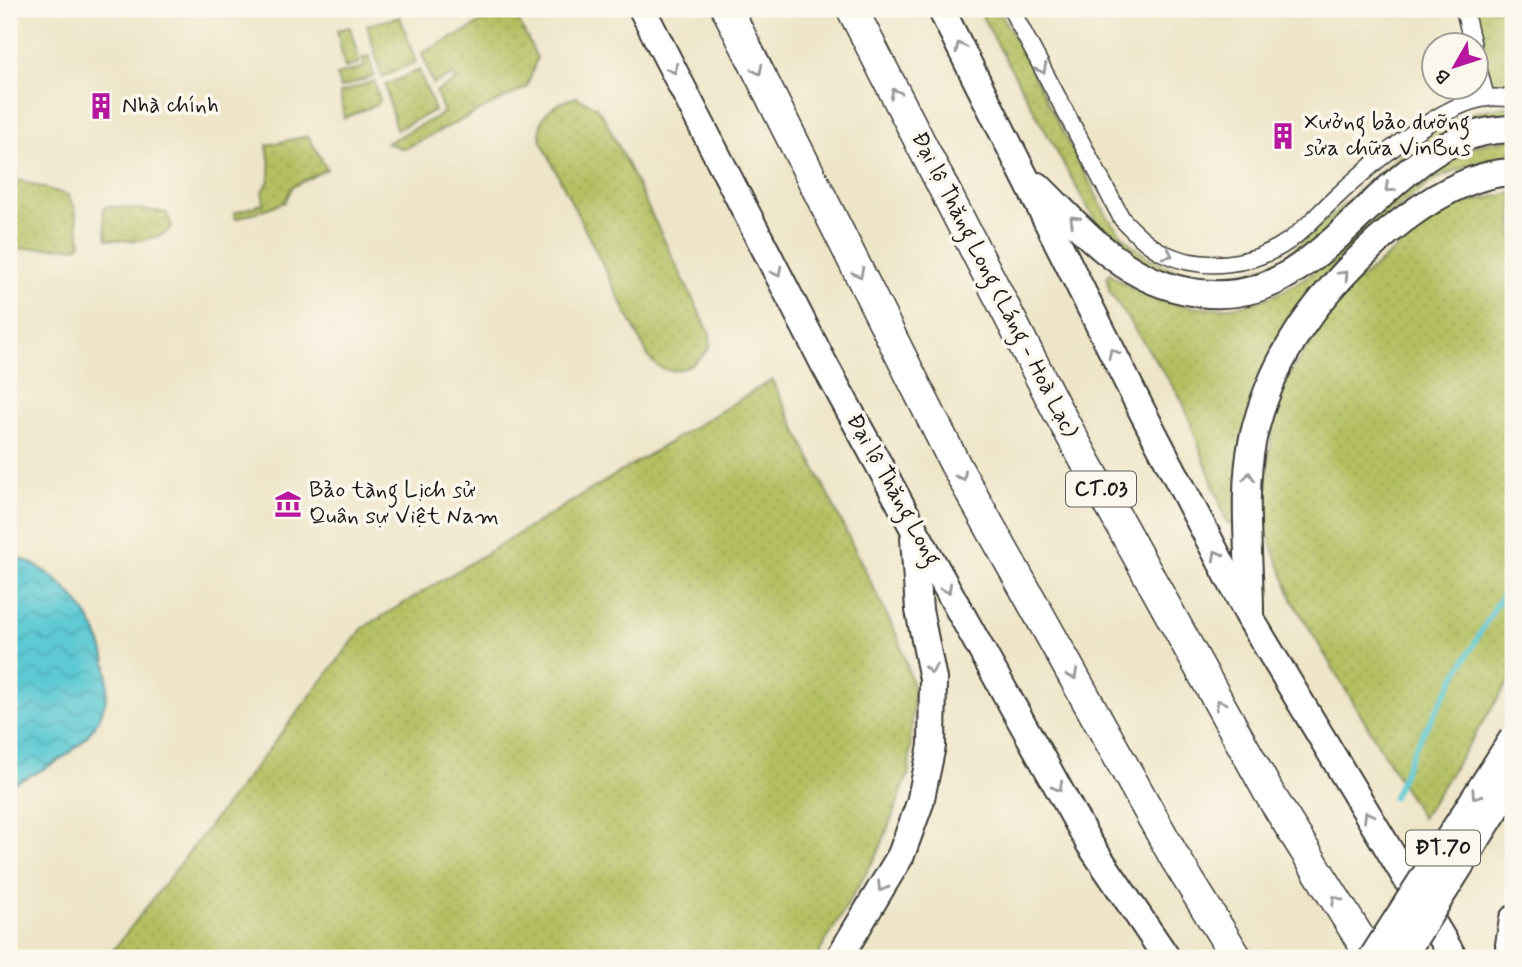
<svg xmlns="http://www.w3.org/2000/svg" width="1522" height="967" font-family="Mynerve,sans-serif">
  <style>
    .grass { fill: url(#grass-dots); stroke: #686e3e; stroke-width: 2 }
    .water { fill: url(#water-waves); stroke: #3c7278; stroke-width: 2 }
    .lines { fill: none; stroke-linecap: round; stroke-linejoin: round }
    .stream { stroke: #5dc9d3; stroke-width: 5 }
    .street-casing { stroke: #3c3a36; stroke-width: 19 }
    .primary-casing { stroke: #3c3a36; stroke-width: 30 }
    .highway-casing { stroke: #3c3a36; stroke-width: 33 }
    .street { stroke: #fff; stroke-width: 16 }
    .primary { stroke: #fff; stroke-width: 26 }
    .highway { stroke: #fff; stroke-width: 30 }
    .primary-bridge-casing { stroke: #3c3a36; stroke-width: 30; stroke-linecap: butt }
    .primary-bridge { stroke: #fff; stroke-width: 26 }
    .oneway { stroke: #999 }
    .labels { text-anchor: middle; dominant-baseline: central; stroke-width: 7; stroke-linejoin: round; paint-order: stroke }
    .shield { fill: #fbf7ec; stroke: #5f5e5a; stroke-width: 2 }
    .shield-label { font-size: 21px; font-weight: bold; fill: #1c1c1c }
    .poi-label { font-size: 23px; fill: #1c1c1c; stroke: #fbf7ec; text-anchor: start }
    .street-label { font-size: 23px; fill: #1c1c1c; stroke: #fbf7ec }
  </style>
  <defs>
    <pattern id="grass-dots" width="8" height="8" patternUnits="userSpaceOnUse" patternTransform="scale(1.75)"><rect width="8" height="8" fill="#b3bf61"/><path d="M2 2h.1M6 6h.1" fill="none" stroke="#99a454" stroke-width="1.8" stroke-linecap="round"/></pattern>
    <pattern id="water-waves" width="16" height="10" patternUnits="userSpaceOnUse" patternTransform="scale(1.75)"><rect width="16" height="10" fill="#5dc9d3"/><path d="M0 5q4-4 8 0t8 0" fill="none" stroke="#50acb5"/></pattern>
  </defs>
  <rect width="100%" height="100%" fill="#fbf7ec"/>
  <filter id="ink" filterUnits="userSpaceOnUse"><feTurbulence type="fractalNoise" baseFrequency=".0143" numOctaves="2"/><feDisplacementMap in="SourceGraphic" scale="14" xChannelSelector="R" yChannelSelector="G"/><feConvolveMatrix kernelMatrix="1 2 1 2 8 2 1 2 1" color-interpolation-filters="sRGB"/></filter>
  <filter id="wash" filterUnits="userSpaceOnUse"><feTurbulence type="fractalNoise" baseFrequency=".00686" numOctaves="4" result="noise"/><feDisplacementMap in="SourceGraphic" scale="28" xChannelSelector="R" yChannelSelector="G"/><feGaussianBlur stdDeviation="1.57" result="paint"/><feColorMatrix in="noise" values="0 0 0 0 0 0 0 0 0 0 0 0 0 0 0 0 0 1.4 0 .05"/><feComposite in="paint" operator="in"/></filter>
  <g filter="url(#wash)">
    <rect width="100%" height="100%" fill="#eee5c8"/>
    <!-- grass -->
    <g class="grass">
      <polygon points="488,9 513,9 537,58 527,87 404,149 386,143 444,113 436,92 456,81 453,75 433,84 422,53 472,28 491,15"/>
      <path d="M978 9H999L1106 214C1148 279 1220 292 1286 256L1417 139 1454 119 1483 110 1513 106V115L1486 117 1459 126 1310 248 1242 286 1162 278 1105 239Z"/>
      <polygon points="1472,9 1513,9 1513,88 1496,85 1491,80"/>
      <polygon points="400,17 416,62 382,77 367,25"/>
      <polygon points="350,27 360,63 345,68 337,30"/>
      <polygon points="369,56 374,76 340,88 337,75 365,67 363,57"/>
      <polygon points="419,70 435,110 396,130 385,85"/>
      <polygon points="374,81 380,101 376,105 344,118 340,93"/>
      <path d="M576 97 596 107 605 119 710 334C710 338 711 342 710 345 708 351 704 355 699 359 683 372 664 377 649 358L541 141C536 113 552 105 576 97Z"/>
      <path d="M308 136 327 169 292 187 285 202 236 219 234 213 264 203 262 191C275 178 269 162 267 145Z"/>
      <path d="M1513 139V156L1499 157 1469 165 1436 179 1409 198 1364 235 1322 278 1291 319 1267 362 1235 525H1231L1227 522 1182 400 1109 291 1107 277 1110 273C1132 293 1164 304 1193 307 1292 319 1346 240 1413 183 1421 177 1428 168 1437 163 1459 148 1488 143 1513 139Z"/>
      <polygon points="11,178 68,195 75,208 81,243 77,247 9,249 9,184"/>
      <polygon points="1513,193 1513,675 1422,818 1293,601 1261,517 1278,392 1341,295 1448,206"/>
      <path d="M106 206 163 212 167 214 172 227C160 243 125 241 107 239L103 209Z"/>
      <polygon points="772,380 900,642 914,690 909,772 879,851 816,958 107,958 363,628"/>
    </g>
    <!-- water -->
    <path class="water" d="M9 555C70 569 128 653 101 714 84 752 45 770 9 785Z"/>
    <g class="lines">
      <!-- stream -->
      <polyline class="stream" points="1393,798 1414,749 1499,600 1513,580"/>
    </g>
  </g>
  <g filter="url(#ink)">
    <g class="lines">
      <defs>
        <g id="street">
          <path d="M1011 9 1122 219C1134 232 1147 245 1163 253 1203 272 1254 266 1290 240 1305 229 1319 213 1333 200 1367 168 1440 103 1487 98 1495 97 1505 98 1513 98"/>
          <polyline points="1464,9 1473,46"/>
          <polyline points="1476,59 1486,98"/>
        </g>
        <g id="primary">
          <polyline points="642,9 824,364 914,529 1089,843 1167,958"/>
          <polyline points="941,9 1143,413 1250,618 1454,958"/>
          <path d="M1038 186C1062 209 1085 236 1112 256 1163 296 1234 309 1290 273 1326 251 1356 218 1387 190 1426 155 1459 130 1513 129"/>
          <path d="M1250 613C1250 556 1241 494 1253 438 1261 404 1274 371 1293 340 1332 275 1433 174 1513 172"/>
          <polyline points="839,958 901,855 920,803 932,746 933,679 919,610 914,538"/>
          <polyline points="1511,958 1509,945 1513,919"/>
        </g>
        <g id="highway">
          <polyline points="727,9 956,466 1175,858 1237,958"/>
          <polyline points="852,9 1056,408 1269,793 1372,958"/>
        </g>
      </defs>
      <!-- street casing -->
      <use href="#street" class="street-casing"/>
      <!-- primary casing -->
      <use href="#primary" class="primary-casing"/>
      <!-- highway casing -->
      <use href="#highway" class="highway-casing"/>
      <!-- street -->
      <use href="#street" class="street"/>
      <!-- primary -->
      <use href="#primary" class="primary"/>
      <!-- highway -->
      <use href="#highway" class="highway"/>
      <defs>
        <g id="primary-bridge">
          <polyline points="1372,958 1513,738"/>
          <polyline points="1402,958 1513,782"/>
        </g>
      </defs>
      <!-- primary-bridge casing -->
      <use href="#primary-bridge" class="primary-bridge-casing"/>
      <!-- primary-bridge -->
      <use href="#primary-bridge" class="primary-bridge"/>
    </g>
    <!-- one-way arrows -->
    <defs><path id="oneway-chevron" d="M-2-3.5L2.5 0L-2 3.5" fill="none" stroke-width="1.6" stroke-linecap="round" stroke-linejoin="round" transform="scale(1.75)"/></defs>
    <g class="oneway">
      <use href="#oneway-chevron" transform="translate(960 47) rotate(-117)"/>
      <use href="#oneway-chevron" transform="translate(673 69) rotate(63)"/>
      <use href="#oneway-chevron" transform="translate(1042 69) rotate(63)"/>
      <use href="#oneway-chevron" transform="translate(758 70) rotate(63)"/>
      <use href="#oneway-chevron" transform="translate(895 93) rotate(-117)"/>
      <use href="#oneway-chevron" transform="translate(1389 188) rotate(138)"/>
      <use href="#oneway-chevron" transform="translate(1074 220) rotate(-136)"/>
      <use href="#oneway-chevron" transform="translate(1168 254) rotate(24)"/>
      <use href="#oneway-chevron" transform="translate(777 272) rotate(63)"/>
      <use href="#oneway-chevron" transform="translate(859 273) rotate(63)"/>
      <use href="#oneway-chevron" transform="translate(1344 275) rotate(-47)"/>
      <use href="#oneway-chevron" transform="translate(1113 353) rotate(-116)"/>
      <use href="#oneway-chevron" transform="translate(962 476) rotate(61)"/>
      <use href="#oneway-chevron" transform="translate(1249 477) rotate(-86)"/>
      <use href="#oneway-chevron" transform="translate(1217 555) rotate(-118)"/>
      <use href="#oneway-chevron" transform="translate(947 589) rotate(61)"/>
      <use href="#oneway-chevron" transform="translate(931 669) rotate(80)"/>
      <use href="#oneway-chevron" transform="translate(1073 675) rotate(61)"/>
      <use href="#oneway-chevron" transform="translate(1220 704) rotate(-119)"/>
      <use href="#oneway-chevron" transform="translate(1058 787) rotate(61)"/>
      <use href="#oneway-chevron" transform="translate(1476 795) rotate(123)"/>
      <use href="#oneway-chevron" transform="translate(1368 816) rotate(-121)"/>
      <use href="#oneway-chevron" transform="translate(882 887) rotate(121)"/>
      <use href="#oneway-chevron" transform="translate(1336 900) rotate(-122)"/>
    </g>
  </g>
  <!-- icons -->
  <defs>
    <symbol id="building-bare" viewBox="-9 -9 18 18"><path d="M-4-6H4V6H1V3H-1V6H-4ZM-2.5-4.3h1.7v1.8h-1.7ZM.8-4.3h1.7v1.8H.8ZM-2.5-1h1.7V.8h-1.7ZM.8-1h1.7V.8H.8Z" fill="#b5179e" stroke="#fbf7ec" stroke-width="2.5" paint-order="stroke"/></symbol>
    <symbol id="museum-bare" viewBox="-9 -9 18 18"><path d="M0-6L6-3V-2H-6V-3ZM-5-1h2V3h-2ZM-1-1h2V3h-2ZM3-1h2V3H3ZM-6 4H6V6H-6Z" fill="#b5179e" stroke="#fbf7ec" stroke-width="2.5" paint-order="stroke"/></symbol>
  </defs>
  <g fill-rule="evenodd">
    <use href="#building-bare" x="82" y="87" width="38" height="38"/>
    <use href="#building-bare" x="1264" y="117" width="38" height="38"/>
    <use href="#museum-bare" x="269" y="485" width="38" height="38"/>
  </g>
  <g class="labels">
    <!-- shield labels -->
    <g class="shield">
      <rect x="1066" y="471.5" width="70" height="35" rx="5"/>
      <rect x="1406" y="830.5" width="74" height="35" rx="5"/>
    </g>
    <g class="shield-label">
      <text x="1101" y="489">CT.03</text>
      <text x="1443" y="848">ĐT.70</text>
    </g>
    <!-- poi labels -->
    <g class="poi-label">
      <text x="122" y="106">Nhà chính</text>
      <text x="1304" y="123">Xưởng bảo dưỡng<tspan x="1304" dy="26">sửa chữa VinBus</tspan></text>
      <text x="309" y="491">Bảo tàng Lịch sử<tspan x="309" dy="26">Quân sự Việt Nam</tspan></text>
    </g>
    <!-- street labels -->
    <g class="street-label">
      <text transform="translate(994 285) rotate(63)">Đại lộ Thăng Long (Láng - Hoà Lạc)</text>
      <text transform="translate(893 490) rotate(61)">Đại lộ Thăng Long</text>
    </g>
  </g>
  <!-- margin -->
  <rect width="1522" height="967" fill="none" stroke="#fbf7ec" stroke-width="35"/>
  <!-- north arrow -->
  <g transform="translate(1455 66) rotate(231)"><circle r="33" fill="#fbf7ec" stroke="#a29f99" stroke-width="2"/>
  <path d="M0-5L12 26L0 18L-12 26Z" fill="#b5179e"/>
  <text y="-10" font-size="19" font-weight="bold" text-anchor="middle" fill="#1c1c1c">B</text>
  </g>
</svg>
